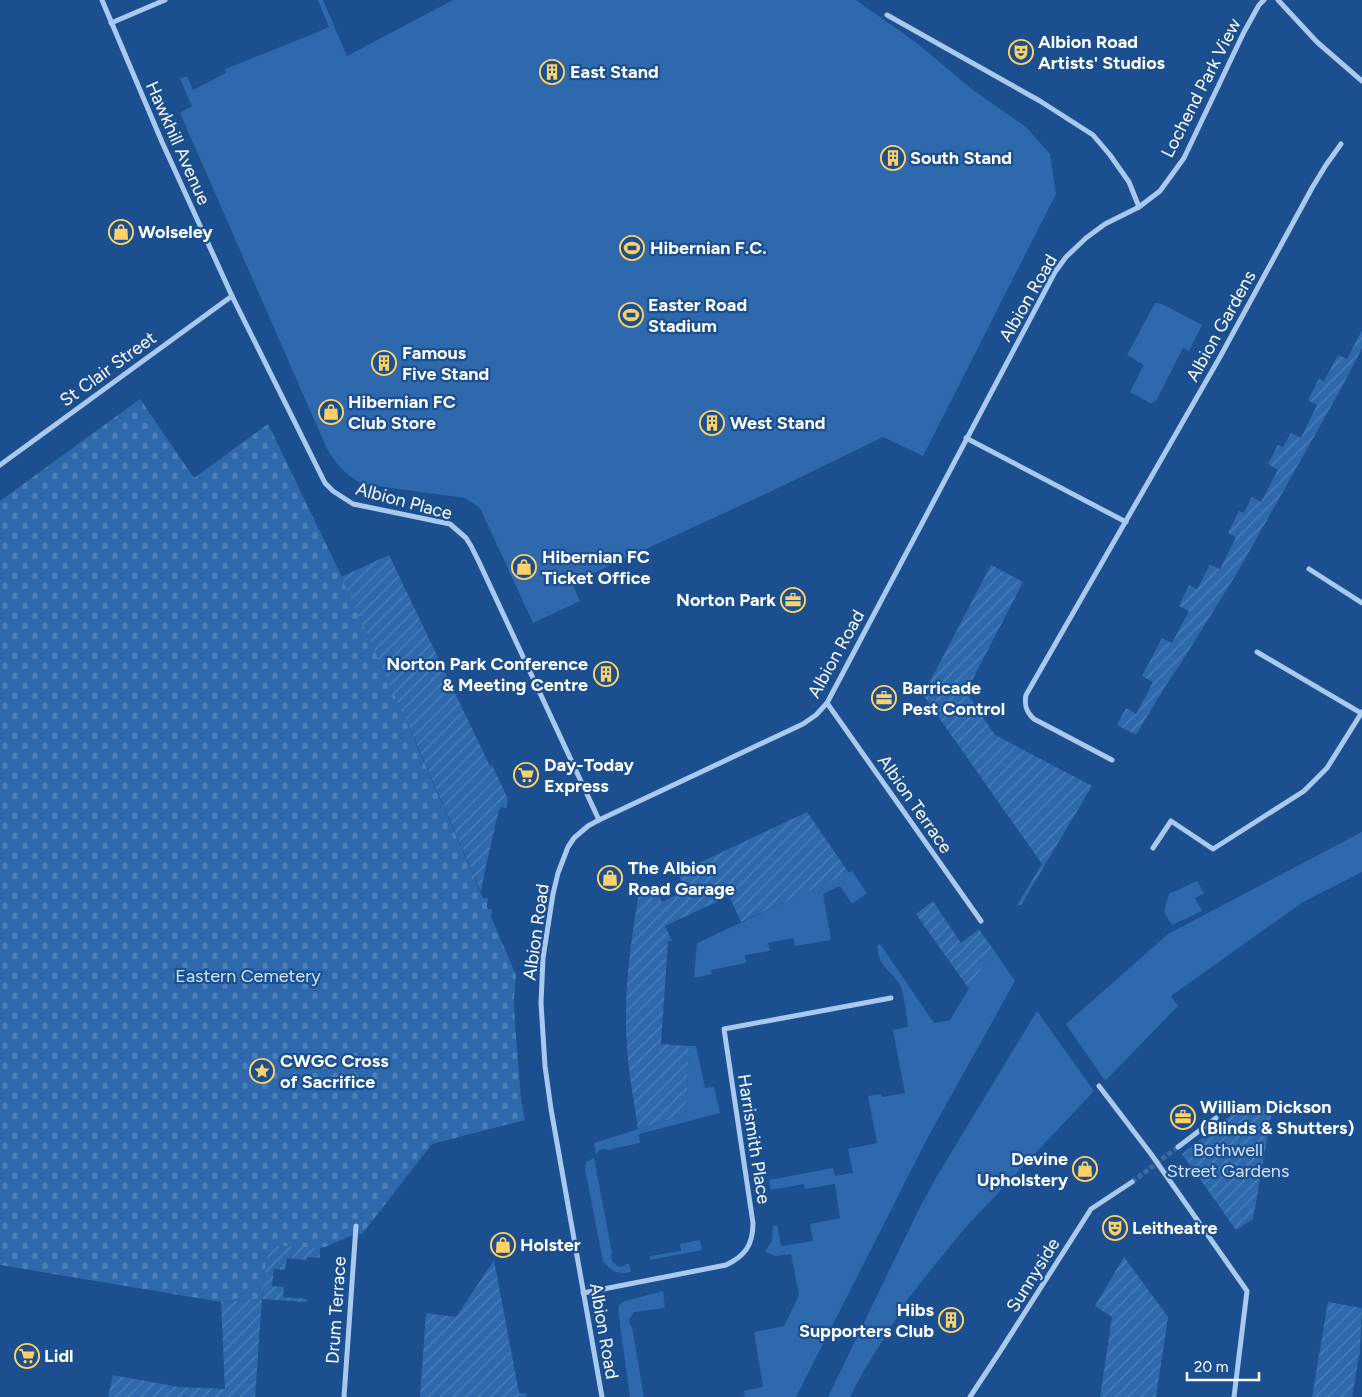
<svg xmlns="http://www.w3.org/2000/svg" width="1362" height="1397" font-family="Figtree,sans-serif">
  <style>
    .green { fill: #2e69ad }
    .cemetery { fill: url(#cemetery-stones) }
    .garden { fill: url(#garden-furrows) }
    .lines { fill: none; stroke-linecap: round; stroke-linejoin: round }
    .minor-tunnel { stroke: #3d69a0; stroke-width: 5; stroke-dasharray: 5 2.5; stroke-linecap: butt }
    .minor { stroke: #a9c9ee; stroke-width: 5 }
    .labels { text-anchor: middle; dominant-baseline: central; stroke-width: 4.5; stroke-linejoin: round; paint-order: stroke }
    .poi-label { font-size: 18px; font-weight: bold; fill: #fff; stroke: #1b4f8f; text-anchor: start }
    .street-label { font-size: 18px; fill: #fff; stroke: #1b4f8f }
    .park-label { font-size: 18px; fill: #cfe3fa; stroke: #1b4f8f }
  </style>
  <defs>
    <pattern id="cemetery-stones" width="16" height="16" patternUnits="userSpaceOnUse" patternTransform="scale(1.25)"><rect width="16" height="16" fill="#2e69ad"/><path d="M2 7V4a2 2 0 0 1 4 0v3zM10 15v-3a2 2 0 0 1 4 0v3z" fill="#4d80b9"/></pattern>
    <pattern id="garden-furrows" width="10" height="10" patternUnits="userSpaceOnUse" patternTransform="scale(1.25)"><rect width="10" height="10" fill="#2e69ad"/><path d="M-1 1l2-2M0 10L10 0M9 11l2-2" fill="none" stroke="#4d80b9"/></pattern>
  </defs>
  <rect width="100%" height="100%" fill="#1b4f8f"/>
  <!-- green -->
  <g class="green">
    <path d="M318 0H323L347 56 453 0H856L918 44 973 90 1026 127 1050 154 1056 194 923 456 883 437 772 491 572 583 580 601 533 623 480 508 465 498 362 484C344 473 338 466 327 449L180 113 192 106 180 79 187 76 193 90 226 73 225 69 313 34 329 27Z"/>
    <polygon points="1155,303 1162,304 1202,325 1189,351 1183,348 1156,401 1152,403 1150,403 1130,392 1144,365 1127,355"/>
    <polygon points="1362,832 1362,872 1303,902 1171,996 1178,1006 1105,1081 1066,1024 1168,934"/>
    <polygon points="852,871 867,893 852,904 840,886 823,894 831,940 795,946 793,938 768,943 770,951 745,955 746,963 711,970 712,974 694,978 697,943"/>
    <polygon points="1197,881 1204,893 1195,898 1202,911 1172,925 1164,912 1169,894"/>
    <path d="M880 944 934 1023 950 1020 993 949 1015 981 928 1137 796 1397H743L745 1396 744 1391 763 1387 754 1332 784 1326 799 1295 791 1254 776 1256 765 1252 772 1241 773 1226 777 1225 781 1246 813 1241 810 1224 840 1218 835 1184 805 1189 804 1184 771 1190 769 1180 833 1168 835 1176 853 1173 848 1149 877 1143 868 1096 881 1094 882 1097 905 1093 893 1030 908 1027C907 1018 904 992 900 985 890 968 879 969 877 946Z"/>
    <polygon points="1037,1011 1094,1091 965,1228 938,1261 910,1296 863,1372 850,1397 828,1397 920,1207 937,1176"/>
    <polygon points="689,1046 696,1046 705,1088 714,1087 720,1113 639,1134 640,1143 607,1150 605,1149 599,1150 596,1155 594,1143 686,1114"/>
    <path d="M594 1158 612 1253 611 1255 612 1261 619 1267 625 1266 626 1264H629L631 1272C618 1275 610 1271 603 1261L585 1169 586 1162Z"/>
    <polygon points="700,1240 702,1250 650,1260 650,1256 681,1251 680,1244"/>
    <polygon points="663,1291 665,1308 634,1312 629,1319 630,1325 632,1327 644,1397 630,1397 618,1310 619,1305 625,1301"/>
  </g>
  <!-- cemetery -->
  <path class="cemetery" d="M140 399 194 478 268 424 340 573 390 684 483 898H488L487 906 488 909 492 910 491 917 516 975 514 1000 515 1026 521 1099 525 1120 432 1144 362 1234C349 1233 334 1246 320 1248 306 1249 284 1246 268 1245L262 1299 221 1302 0 1265V501Z"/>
  <!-- garden -->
  <g class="garden">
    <polygon points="1362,330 1362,348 1342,387 1237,573 1181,663 1166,685 1136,735 1117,725 1126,708 1136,714 1153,682 1142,676 1162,638 1172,643 1189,611 1179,606 1189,585 1197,589 1210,565 1220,569 1236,537 1228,533 1239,511 1244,513 1252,497 1261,502 1278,470 1268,464 1278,445 1283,447 1291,433 1301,438 1317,405 1308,400 1319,379 1324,381 1338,355 1347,359"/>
    <polygon points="389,555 490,766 492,765 508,799 506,808 502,807 499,810 486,865 481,892 414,738 341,577"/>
    <polygon points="991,565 1023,582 966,692 995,735 1092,786 1021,905 1017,905 1042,864 923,695"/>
    <path d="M807 812 849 873 741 922 729 896 665 926 672 941H668L661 1044 689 1046 686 1114 638 1129C632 1090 625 1052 626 1013 626 972 633 931 639 891L654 884 662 902 686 890 678 873Z"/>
    <polygon points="933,901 961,943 979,929 993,949 969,989 916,914"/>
    <polygon points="1255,1103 1264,1106 1271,1116 1253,1219 1236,1230 1182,1154 1245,1104"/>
    <polygon points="268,1245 320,1248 320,1258 307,1257 307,1260 287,1258 285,1270 274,1269 272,1286 284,1287 283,1297 307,1299 306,1302 262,1299 255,1397 108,1397 113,1375 179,1387 225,1389 221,1302 262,1299"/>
    <polygon points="1124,1257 1168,1317 1156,1397 1100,1397 1112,1317 1095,1306"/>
    <polygon points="494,1260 519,1393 526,1393 527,1397 420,1397 426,1313 456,1317"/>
    <polygon points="1328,1302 1362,1308 1360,1351 1352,1397 1312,1397"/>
  </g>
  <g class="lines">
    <!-- minor-tunnel -->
    <polyline class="minor-tunnel" points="1132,1182 1178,1147"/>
    <!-- minor -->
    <g class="minor">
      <polyline points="102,0 162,142 232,296 325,483 333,491 353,504 450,524 466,538 471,546 479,562 599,820"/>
      <polyline points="1278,0 1317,42 1362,81"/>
      <polyline points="887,15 1040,101 1093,135 1110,155 1129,182 1139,207"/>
      <polyline points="111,23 165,0"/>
      <polyline points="966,438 1126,522"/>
      <polyline points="0,465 232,296"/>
      <polyline points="1309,569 1362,603"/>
      <polyline points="1257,652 1361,713"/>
      <polyline points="827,703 981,921"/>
      <path d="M1112 760 1034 719C1026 712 1024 705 1026 695L1220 357 1312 188 1326 165 1341 144"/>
      <polyline points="1153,848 1171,821 1213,849 1304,791 1327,768 1362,712"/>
      <polyline points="1099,1086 1151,1154 1247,1291 1234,1397"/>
      <polyline points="1178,1147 1216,1118"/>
      <path d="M583 1293 726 1265C745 1256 753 1245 753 1223L724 1029 891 998"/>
      <polyline points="344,1397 356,1226"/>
      <polyline points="602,1397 551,1109 545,1066 541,1003 543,958 553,894 558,873 568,847 574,838 588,826 599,820 803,724 816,715 827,703 1055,272 1066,257 1086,238 1105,224 1139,207 1160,191 1184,158 1244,32 1259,5 1264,0"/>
      <polyline points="970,1397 999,1353 1091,1209 1132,1182"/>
    </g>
  </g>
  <!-- icons -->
  <defs>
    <symbol id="theatre-ring" viewBox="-11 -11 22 22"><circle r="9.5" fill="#1b4f8f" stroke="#ffd166" stroke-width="1.5"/><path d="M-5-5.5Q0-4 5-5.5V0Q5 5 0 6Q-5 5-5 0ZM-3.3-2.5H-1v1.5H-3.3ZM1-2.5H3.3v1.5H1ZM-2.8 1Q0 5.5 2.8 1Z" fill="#ffd166"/></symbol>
    <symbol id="building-ring" viewBox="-11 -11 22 22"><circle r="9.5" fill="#1b4f8f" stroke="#ffd166" stroke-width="1.5"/><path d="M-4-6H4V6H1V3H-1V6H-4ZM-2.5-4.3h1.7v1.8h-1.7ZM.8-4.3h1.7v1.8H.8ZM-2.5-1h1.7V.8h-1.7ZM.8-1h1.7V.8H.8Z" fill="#ffd166"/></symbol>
    <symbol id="shop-ring" viewBox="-11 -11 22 22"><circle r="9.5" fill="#1b4f8f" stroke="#ffd166" stroke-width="1.5"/><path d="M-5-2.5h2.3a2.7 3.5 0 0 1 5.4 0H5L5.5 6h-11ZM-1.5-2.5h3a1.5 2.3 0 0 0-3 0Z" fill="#ffd166"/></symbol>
    <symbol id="stadium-ring" viewBox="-11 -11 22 22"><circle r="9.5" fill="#1b4f8f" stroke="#ffd166" stroke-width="1.5"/><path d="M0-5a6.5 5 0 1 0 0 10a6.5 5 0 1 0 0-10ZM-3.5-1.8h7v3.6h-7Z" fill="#ffd166"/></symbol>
    <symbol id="office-ring" viewBox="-11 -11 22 22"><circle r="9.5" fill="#1b4f8f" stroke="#ffd166" stroke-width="1.5"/><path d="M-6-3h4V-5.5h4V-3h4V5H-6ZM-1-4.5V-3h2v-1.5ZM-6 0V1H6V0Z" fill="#ffd166"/></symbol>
    <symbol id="supermarket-ring" viewBox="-11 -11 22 22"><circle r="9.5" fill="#1b4f8f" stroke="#ffd166" stroke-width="1.5"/><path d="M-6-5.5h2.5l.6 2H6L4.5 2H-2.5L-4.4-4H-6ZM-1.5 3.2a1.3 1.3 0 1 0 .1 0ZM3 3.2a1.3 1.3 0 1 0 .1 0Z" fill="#ffd166"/></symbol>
    <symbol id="sight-ring" viewBox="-11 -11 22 22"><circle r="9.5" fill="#1b4f8f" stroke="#ffd166" stroke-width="1.5"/><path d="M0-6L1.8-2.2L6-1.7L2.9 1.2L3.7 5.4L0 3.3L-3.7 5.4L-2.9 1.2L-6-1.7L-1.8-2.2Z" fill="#ffd166"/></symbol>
  </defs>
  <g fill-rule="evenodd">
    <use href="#theatre-ring" x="1007" y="38" width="28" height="28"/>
    <use href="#building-ring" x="538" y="58" width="28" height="28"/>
    <use href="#building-ring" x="879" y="144" width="28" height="28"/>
    <use href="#shop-ring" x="107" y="218" width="28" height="28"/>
    <use href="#stadium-ring" x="618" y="234" width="28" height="28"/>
    <use href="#stadium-ring" x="617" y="301" width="28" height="28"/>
    <use href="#building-ring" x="370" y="349" width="28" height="28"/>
    <use href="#shop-ring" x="317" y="398" width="28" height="28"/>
    <use href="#building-ring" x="698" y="409" width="28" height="28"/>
    <use href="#shop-ring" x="510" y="553" width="28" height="28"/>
    <use href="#office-ring" x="779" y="586" width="28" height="28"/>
    <use href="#building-ring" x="592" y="660" width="28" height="28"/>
    <use href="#office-ring" x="870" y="684" width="28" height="28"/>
    <use href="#supermarket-ring" x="512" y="761" width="28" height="28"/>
    <use href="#shop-ring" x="596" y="864" width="28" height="28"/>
    <use href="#sight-ring" x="248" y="1057" width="28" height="28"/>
    <use href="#office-ring" x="1169" y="1103" width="28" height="28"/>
    <use href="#shop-ring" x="1071" y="1155" width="28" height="28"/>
    <use href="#theatre-ring" x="1101" y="1214" width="28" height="28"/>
    <use href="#shop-ring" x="489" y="1231" width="28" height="28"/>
    <use href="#building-ring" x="937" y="1306" width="28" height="28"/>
    <use href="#supermarket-ring" x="13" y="1342" width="28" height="28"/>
  </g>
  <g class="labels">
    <!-- poi labels -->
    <g class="poi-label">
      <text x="1038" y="42">Albion Road<tspan x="1038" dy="21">Artists' Studios</tspan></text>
      <text x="570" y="72">East Stand</text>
      <text x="910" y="158">South Stand</text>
      <text x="138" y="232">Wolseley</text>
      <text x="650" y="248">Hibernian F.C.</text>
      <text x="648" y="305">Easter Road<tspan x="648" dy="21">Stadium</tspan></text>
      <text x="402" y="353">Famous<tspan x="402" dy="21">Five Stand</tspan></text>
      <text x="348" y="402">Hibernian FC<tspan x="348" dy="21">Club Store</tspan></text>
      <text x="730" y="423">West Stand</text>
      <text x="542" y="557">Hibernian FC<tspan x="542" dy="21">Ticket Office</tspan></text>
      <text x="776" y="600" text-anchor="end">Norton Park</text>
      <text x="588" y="664" text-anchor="end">Norton Park Conference<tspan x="588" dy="21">&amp; Meeting Centre</tspan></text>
      <text x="902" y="688">Barricade<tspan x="902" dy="21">Pest Control</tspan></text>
      <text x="544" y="765">Day-Today<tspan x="544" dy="21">Express</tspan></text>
      <text x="628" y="868">The Albion<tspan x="628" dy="21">Road Garage</tspan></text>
      <text x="280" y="1061">CWGC Cross<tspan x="280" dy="21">of Sacrifice</tspan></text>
      <text x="1200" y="1107">William Dickson<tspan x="1200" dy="21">(Blinds &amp; Shutters)</tspan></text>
      <text x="1068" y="1159" text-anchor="end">Devine<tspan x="1068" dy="21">Upholstery</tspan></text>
      <text x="1132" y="1228">Leitheatre</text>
      <text x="520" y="1245">Holster</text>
      <text x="934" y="1310" text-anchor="end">Hibs<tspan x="934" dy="21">Supporters Club</tspan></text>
      <text x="44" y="1356">Lidl</text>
    </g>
    <!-- street labels -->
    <g class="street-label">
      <text transform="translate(1201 88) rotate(-63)">Lochend Park View</text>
      <text transform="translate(178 143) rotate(66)">Hawkhill Avenue</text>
      <text transform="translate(1028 298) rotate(-60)">Albion Road</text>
      <text transform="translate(1221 326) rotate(-61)">Albion Gardens</text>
      <text transform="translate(108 369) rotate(-36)">St Clair Street</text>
      <text transform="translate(404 501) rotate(15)">Albion Place</text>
      <text transform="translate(836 654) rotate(-61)">Albion Road</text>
      <text transform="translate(915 804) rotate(55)">Albion Terrace</text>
      <text transform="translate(536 932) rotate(-82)">Albion Road</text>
      <text transform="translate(754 1139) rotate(81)">Harrismith Place</text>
      <text transform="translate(1033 1275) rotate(-58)">Sunnyside</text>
      <text transform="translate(336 1310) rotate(-86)">Drum Terrace</text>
      <text transform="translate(604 1331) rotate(80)">Albion Road</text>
    </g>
    <!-- park labels -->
    <g class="park-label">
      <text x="248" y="976">Eastern Cemetery</text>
      <text x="1228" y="1150">Bothwell<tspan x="1228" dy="21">Street Gardens</tspan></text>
    </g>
  </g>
  <!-- scale -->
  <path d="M1187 1372v8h72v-8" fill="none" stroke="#ffffff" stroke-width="2.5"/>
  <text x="1194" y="1372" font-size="15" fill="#ffffff" stroke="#1b4f8f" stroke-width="4" paint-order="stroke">20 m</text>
</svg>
